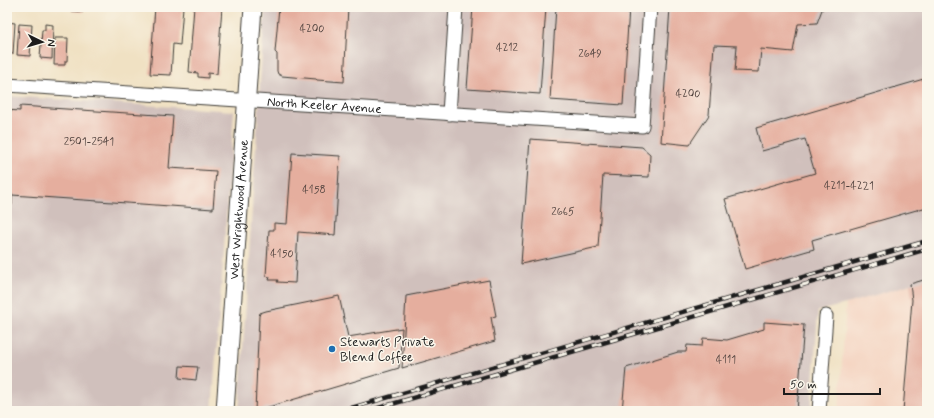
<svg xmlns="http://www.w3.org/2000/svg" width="934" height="418" font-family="Mynerve,sans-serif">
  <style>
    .built { fill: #f4d3c0 }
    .industrial { fill: #d0c0bc }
    .building { fill: #e5ae9e }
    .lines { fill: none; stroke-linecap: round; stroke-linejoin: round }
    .minor-casing { stroke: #3c3a35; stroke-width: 15 }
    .tertiary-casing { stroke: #3c3a35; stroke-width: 19 }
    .minor { stroke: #fff; stroke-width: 13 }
    .tertiary { stroke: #fff; stroke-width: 17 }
    .rail-casing { stroke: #1c1c1c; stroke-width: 4.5 }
    .rail { stroke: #fbf7ec; stroke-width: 3; stroke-dasharray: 9; stroke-linecap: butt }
    .poi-dot { fill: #1f6fb2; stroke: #fbf7ec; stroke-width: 1.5 }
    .labels { text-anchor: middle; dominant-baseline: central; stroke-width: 3; stroke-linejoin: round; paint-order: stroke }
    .number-label { font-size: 11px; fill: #4e403c }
    .street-label { font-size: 13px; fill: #1c1c1c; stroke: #fbf7ec }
    .poi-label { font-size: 13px; fill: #1c1c1c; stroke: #fbf7ec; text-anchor: start }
  </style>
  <rect width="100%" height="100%" fill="#fbf7ec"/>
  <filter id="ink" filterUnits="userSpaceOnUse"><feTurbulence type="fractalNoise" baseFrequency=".025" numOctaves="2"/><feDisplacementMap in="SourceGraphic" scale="8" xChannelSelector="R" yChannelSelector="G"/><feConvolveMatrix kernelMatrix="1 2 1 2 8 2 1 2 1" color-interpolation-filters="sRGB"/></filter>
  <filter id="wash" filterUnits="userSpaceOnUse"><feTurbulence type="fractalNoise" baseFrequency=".012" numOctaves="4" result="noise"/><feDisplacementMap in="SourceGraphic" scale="16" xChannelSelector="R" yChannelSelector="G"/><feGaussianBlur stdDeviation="0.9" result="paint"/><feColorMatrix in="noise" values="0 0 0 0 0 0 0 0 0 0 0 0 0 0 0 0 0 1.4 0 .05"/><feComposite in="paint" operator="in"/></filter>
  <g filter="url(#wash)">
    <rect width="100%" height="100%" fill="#f0e1c3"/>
    <!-- built -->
    <polygon class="built" points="910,284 927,411 839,411 846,304"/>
    <!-- industrial -->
    <g class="industrial">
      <polygon points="265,7 927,7 927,279 846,304 818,311 811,411 239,411"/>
      <polygon points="7,96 234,111 212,411 7,411"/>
    </g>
    <g id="blocks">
      <!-- building -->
      <g class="building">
        <polygon points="72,7 84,7 83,12 72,11"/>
        <polygon points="155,7 183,7 180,45 173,44 171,75 150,74"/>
        <polygon points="194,7 222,7 217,74 208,73 208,78 198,77 198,73 189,72"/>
        <polygon points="279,7 348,7 344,82 317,80 316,79 282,76 278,74 277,71 277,54 275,52"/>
        <polygon points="473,7 546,7 540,94 467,89"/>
        <polygon points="556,7 629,7 623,105 550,100"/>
        <polygon points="670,7 823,7 817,23 798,24 793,52 761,49 759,72 735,71 737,46 714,45 709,115 689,145 661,142"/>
        <polygon points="7,22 15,23 13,54 7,54"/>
        <polygon points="19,24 32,25 30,56 17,55"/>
        <polygon points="45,24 53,25 52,59 40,58 42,30 45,30"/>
        <polygon points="55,38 68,38 67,61 65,61 65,65 54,65"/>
        <polygon points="927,78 927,207 812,240 814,249 745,269 725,199 815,173 805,139 762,151 756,128"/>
        <polygon points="20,106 173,116 169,168 216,171 213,209 12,195 12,205 7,205 7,110 20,111"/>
        <polygon points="530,139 642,147 650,154 649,177 603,175 598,247 521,264"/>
        <polygon points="292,153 340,156 335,235 298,232 295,283 277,282 278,280 269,280 270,277 266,276 269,230 274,230 274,223 287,224"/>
        <polygon points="927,279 927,411 903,411 912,300 910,284"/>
        <polygon points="489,280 496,316 491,317 495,341 402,368 406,296"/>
        <polygon points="339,296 348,337 402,328 399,368 255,411 259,316 260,313 266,311"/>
        <polygon points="764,322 804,325 797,411 622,411 626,368 678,352 686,352 687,345 702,346 703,338 727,340 764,329"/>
        <polygon points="180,366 198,367 196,380 179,378"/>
      </g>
    </g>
  </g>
  <g filter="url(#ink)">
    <use href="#blocks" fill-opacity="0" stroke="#3c3a35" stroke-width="1"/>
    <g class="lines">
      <defs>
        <g id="minor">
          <path id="s1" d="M7 85 642 126 650 7"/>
          <polyline points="449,114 456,7"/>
          <polyline points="819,411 826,316"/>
        </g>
        <g id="tertiary">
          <path id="s2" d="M225 411 253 7"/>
        </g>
      </defs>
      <!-- minor casing -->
      <use href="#minor" class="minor-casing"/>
      <!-- tertiary casing -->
      <use href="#tertiary" class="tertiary-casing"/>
      <!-- minor -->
      <use href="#minor" class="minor"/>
      <!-- tertiary -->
      <use href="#tertiary" class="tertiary"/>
      <defs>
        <g id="rail">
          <polyline points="341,411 927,241"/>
          <polyline points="368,411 927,249"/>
        </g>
      </defs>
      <!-- rail casing -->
      <use href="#rail" class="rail-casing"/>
      <!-- rail -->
      <use href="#rail" class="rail"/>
    </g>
  </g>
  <!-- markers -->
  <circle class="poi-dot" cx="332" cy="349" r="4"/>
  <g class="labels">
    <!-- number labels -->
    <g class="number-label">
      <text x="312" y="29">4200</text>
      <text x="507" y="48">4212</text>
      <text x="590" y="54">2649</text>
      <text x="688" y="94">4200</text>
      <text x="89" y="142">2501-2541</text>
      <text x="849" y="186">4211-4221</text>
      <text x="314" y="190">4158</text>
      <text x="563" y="212">2665</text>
      <text x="282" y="254">4150</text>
      <text x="726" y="360">4111</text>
    </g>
    <!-- street labels -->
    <g class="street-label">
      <text stroke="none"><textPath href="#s1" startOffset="318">North Keeler Avenue</textPath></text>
      <text stroke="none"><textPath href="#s2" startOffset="202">West Wrightwood Avenue</textPath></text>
    </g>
    <!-- poi labels -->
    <g class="poi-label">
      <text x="340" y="342">Stewarts Private<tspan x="340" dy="15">Blend Coffee</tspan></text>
    </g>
  </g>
  <!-- margin -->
  <rect width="934" height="418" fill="none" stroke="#fbf7ec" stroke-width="24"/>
  <!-- north arrow -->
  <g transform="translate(42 42) rotate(95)" stroke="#fbf7ec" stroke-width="3" paint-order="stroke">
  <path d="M0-3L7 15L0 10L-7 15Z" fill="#1c1c1c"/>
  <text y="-6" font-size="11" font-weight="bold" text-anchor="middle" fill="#1c1c1c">N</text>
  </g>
  <!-- scale -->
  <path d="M784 388v6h96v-6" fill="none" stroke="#1c1c1c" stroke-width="2"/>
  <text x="790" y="388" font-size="12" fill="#1c1c1c" stroke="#fbf7ec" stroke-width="3" paint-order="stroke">50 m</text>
</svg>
